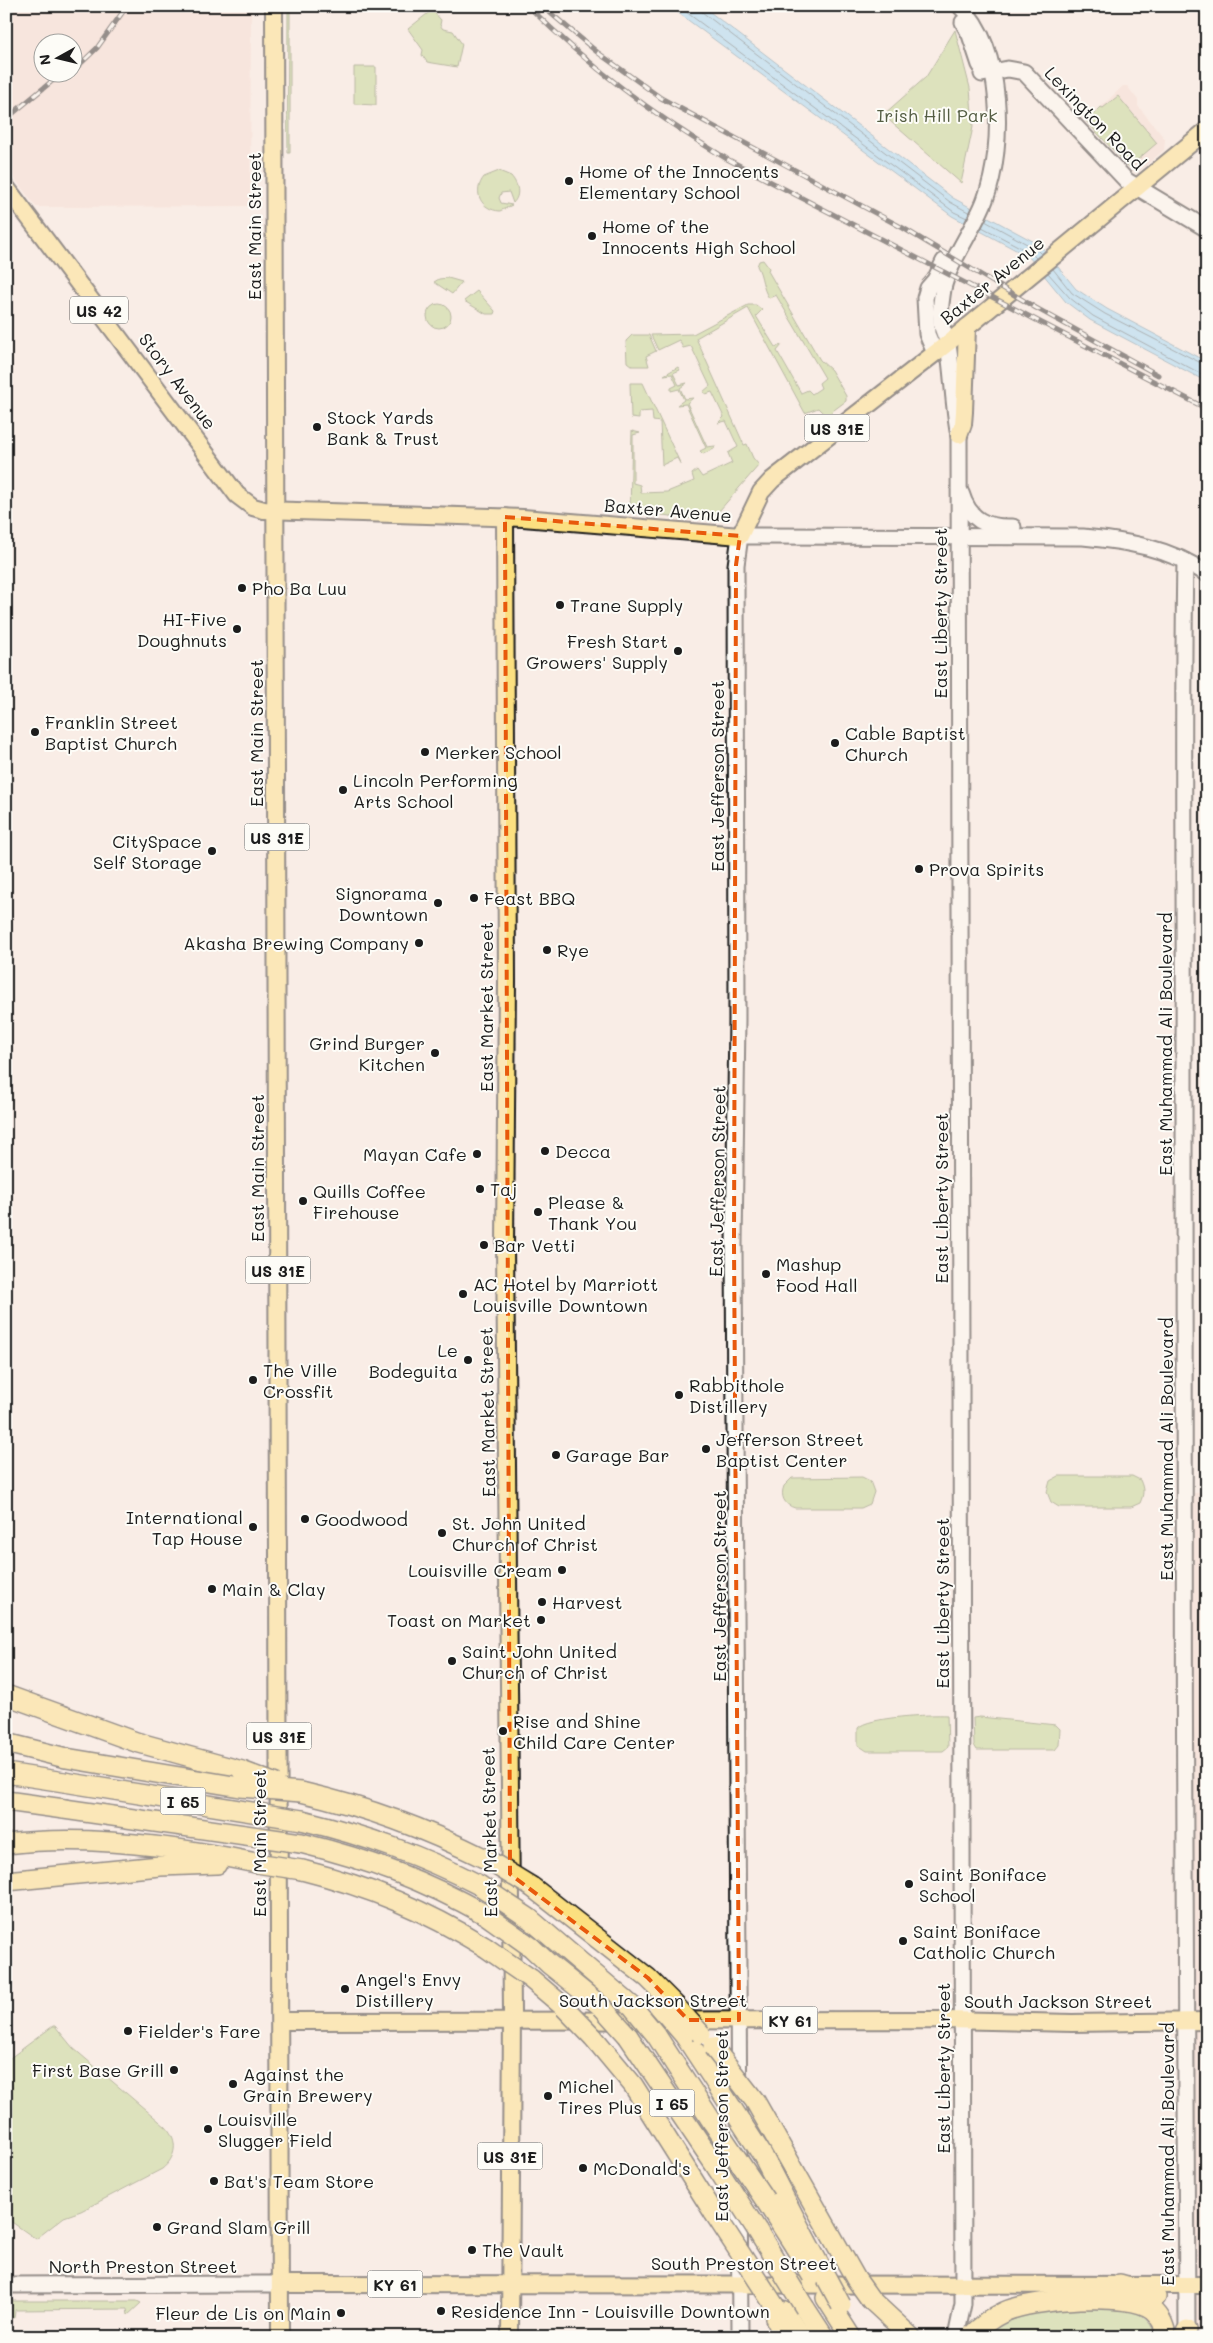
<svg xmlns="http://www.w3.org/2000/svg" width="1213" height="2343" font-family="Mali,sans-serif">
  <style>
    .built { fill: #f4dbd2; fill-rule: evenodd }
    .green { fill: #bbd58c; stroke: #6c7854 }
    .water { fill: #99d8fa; stroke: #678da1 }
    .lines { fill: none; stroke-linecap: round; stroke-linejoin: round }
    .shore { stroke: #4e6775; stroke-width: 1 }
    .secondary-casing { stroke: #1c1c1c; stroke-width: 19 }
    .primary-casing { stroke: #1c1c1c; stroke-width: 20 }
    .highway-casing { stroke: #1c1c1c; stroke-width: 22 }
    .secondary { stroke: #fdfcf7; stroke-width: 15 }
    .primary { stroke: #fce080; stroke-width: 16 }
    .highway { stroke: #fce080; stroke-width: 19 }
    .rail-casing { stroke: #1c1c1c; stroke-width: 5 }
    .rail { stroke: #fdfcf7; stroke-width: 3; stroke-dasharray: 9; stroke-linecap: butt }
    .highway-bridge-casing { stroke: #1c1c1c; stroke-width: 22; stroke-linecap: butt }
    .highway-bridge { stroke: #fce080; stroke-width: 19 }
    .marked { fill: none; stroke: #e8590c; stroke-width: 4; stroke-dasharray: 10 6; stroke-linejoin: round }
    .poi-dot { fill: #1c1c1c; stroke: #fdfcf7; stroke-width: 2 }
    .labels { text-anchor: middle; dominant-baseline: central; stroke-width: 4; stroke-linejoin: round; paint-order: stroke }
    .shield { fill: #fdfcf7; stroke: #605f5e; stroke-width: 1 }
    .shield-label { font-size: 16px; font-weight: bold; fill: #1c1c1c }
    .park-label { font-size: 18px; fill: #545d43; stroke: #fdfcf7 }
    .street-label { font-size: 18px; fill: #1c1c1c; stroke: #fdfcf7 }
    .poi-label { font-size: 18px; fill: #1c1c1c; stroke: #fdfcf7; text-anchor: start }
  </style>
  <rect width="100%" height="100%" fill="#f9ede6"/>
  <filter id="ink" filterUnits="userSpaceOnUse"><feTurbulence type="fractalNoise" baseFrequency=".02" numOctaves="2"/><feDisplacementMap in="SourceGraphic" scale="10" xChannelSelector="R" yChannelSelector="G"/><feConvolveMatrix kernelMatrix="1 2 1 2 8 2 1 2 1" color-interpolation-filters="sRGB"/></filter>
  <g filter="url(#ink)">
    <!-- built -->
    <g class="built">
      <path d="M6 6H251L250 206 36 207 6 167ZM42 42H72V72H42Z"/>
      <polygon points="1123,86 1127,86 1138,100 1138,106 1165,139 1164,150 1140,170 1129,167 1086,121"/>
      <polygon points="1185,1493 1207,1493 1207,2337 1187,2337"/>
    </g>
    <!-- green -->
    <g class="green">
      <path d="M288 6H290V153H288C287 105 288 55 288 6Z"/>
      <polygon points="432,10 441,20 440,25 443,29 453,31 462,44 457,67 427,62 422,55 423,50 408,29"/>
      <polygon points="955,30 970,88 973,127 961,183 883,115 926,77"/>
      <polygon points="354,67 376,67 376,105 354,104"/>
      <polygon points="1118,96 1157,143 1129,167 1086,121 1101,107 1103,108"/>
      <path d="M499 171 511 176C518 184 521 195 513 203L509 192 501 193 499 198 501 203 512 205 500 211C481 210 472 192 484 177Z"/>
      <path d="M763 260 769 268 768 271 820 360 831 370 846 396V401L826 416 818 408 805 413 748 308 696 338 744 445 747 444 753 458 759 465 713 518 694 519 630 511 632 431 640 433 633 435V483L640 485 641 493 667 492 694 481 692 474 697 470 702 477 732 463 728 453 738 447 726 421 718 423 724 417 712 392 706 394 703 392 710 386 691 346 683 348 679 340 658 350 651 335 693 334 748 305H756L762 310 756 316 775 347 782 345 777 351 801 393 808 390 812 394 821 388 819 383 825 378 776 295 769 298C762 289 763 276 757 266L759 261Z"/>
      <polygon points="448,278 462,282 452,294 434,282 439,279"/>
      <polygon points="477,291 495,311 494,314 486,314 464,301"/>
      <circle cx="439" cy="316" r="12"/>
      <polygon points="632,335 649,335 656,351 646,356 649,366 632,366 627,362 626,341"/>
      <polygon points="678,367 680,370 673,373 679,385 687,383 680,388 685,399 693,398 687,403 707,447 715,446 714,449 703,454 700,451 706,448 686,404 677,405 684,400 679,389 671,391 671,388 677,385 672,374 664,375"/>
      <polygon points="630,383 643,383 681,465 677,458 662,465 660,422 653,421 652,411 639,412 639,419 631,418"/>
      <path d="M1059 1476H1132L1140 1480C1144 1489 1144 1494 1140 1503L1131 1507H1059L1051 1502 1047 1492 1050 1481Z"/>
      <path d="M862 1477 870 1481 874 1492 870 1504 861 1508H795C784 1505 780 1496 784 1486L792 1478Z"/>
      <path d="M947 1715 948 1747 943 1751H867L858 1745V1728C867 1717 932 1714 947 1715Z"/>
      <polygon points="980,1717 1056,1725 1060,1729 1059,1745 1055,1750 977,1750 974,1745 973,1718"/>
      <path d="M53 2026H55L73 2048 166 2127C179 2141 176 2158 162 2169L81 2211 64 2217 36 2239 6 2218V2061Z"/>
      <polygon points="8,2301 137,2301 141,2303 128,2315 127,2309 15,2310 14,2318 6,2318"/>
      <path d="M1066 2308C1099 2308 1145 2298 1156 2337H986C1008 2316 1037 2312 1066 2308Z"/>
    </g>
    <!-- water -->
    <polygon class="water" points="669,6 702,6 953,198 1040,245 1076,289 1107,309 1207,362 1207,382 1090,320 1066,302 1029,257 952,216"/>
    <g class="lines">
      <!-- shore -->
      <g class="shore">
        <polyline points="678,6 954,212 967,218"/>
        <polyline points="700,6 702,12 950,202 970,213"/>
        <polyline points="985,221 1036,249 1041,254"/>
        <polyline points="982,227 1031,253 1036,258"/>
        <polyline points="1053,269 1072,293 1105,314 1207,366"/>
        <polyline points="1048,273 1070,298 1093,316 1207,377"/>
      </g>
      <defs>
        <g id="secondary">
          <polyline points="963,22 970,35 980,65"/>
          <polyline points="982,74 1008,69 1024,72 1127,181 1207,229"/>
          <polyline points="935,353 927,334 925,298 928,288 935,280 944,261"/>
          <path d="M961 493C969 520 986 528 1013 527"/>
          <path d="M1185 561C1182 725 1185 888 1184 1052 1183 1480 1185 1909 1187 2337"/>
          <polyline points="6,2285 281,2284"/>
          <path d="M740 2337 734 1244 737 1019 736 565 740 536 1083 537C1126 541 1171 548 1207 574"/>
          <path d="M956 2337 963 2304 959 435C953 406 953 375 948 345 947 339 944 333 942 327 939 315 941 302 943 289 948 264 975 227 985 200 1005 147 1004 47 960 6"/>
        </g>
        <g id="primary">
          <polyline points="274,6 280,2337"/>
          <polyline points="6,187 237,495 253,507 264,510 523,518 740,536 761,492 772,480 948,343 1207,130"/>
          <polyline points="959,435 963,424 964,412 967,327"/>
          <polyline points="505,517 507,981 505,1245 512,2012 510,2337"/>
          <polyline points="280,2021 946,2020 1072,2023 1207,2021"/>
          <polyline points="281,2284 1207,2285"/>
        </g>
        <g id="highway">
          <polyline points="6,1695 136,1742 242,1771"/>
          <polyline points="6,1743 66,1758"/>
          <polyline points="6,1773 64,1782"/>
          <path d="M301 1792C370 1808 423 1828 486 1859"/>
          <polyline points="6,1801 64,1809"/>
          <path d="M302 1820C366 1836 421 1855 479 1885"/>
          <path d="M301 1843C370 1860 424 1880 486 1915"/>
          <path d="M6 1844C88 1834 176 1846 256 1863"/>
          <path d="M302 1870C370 1887 425 1910 485 1947"/>
          <polyline points="6,1881 160,1866 217,1864"/>
          <polyline points="532,1887 648,1978 675,2005"/>
          <polyline points="530,1919 632,2006"/>
          <polyline points="531,1947 549,1964 602,2007"/>
          <polyline points="531,1979 564,2007"/>
          <polyline points="656,2035 713,2123"/>
          <polyline points="684,2035 715,2082"/>
          <polyline points="628,2036 717,2168"/>
          <polyline points="593,2037 633,2085 714,2213"/>
          <polyline points="763,2156 806,2240"/>
          <polyline points="765,2200 795,2247"/>
          <polyline points="757,2230 777,2263"/>
          <polyline points="1120,2284 1147,2292 1156,2297"/>
          <polyline points="826,2298 851,2337"/>
          <polyline points="871,2300 911,2337"/>
          <polyline points="805,2308 824,2337"/>
          <polyline points="785,2337 775,2318 776,2308 784,2311 802,2337"/>
          <path d="M970 2337C980 2327 991 2318 1004 2312 1031 2299 1131 2291 1153 2310 1162 2318 1164 2326 1167 2337"/>
          <polyline points="1184,2337 1187,2330"/>
        </g>
      </defs>
      <!-- secondary casing -->
      <use href="#secondary" class="secondary-casing"/>
      <!-- primary casing -->
      <use href="#primary" class="primary-casing"/>
      <!-- highway casing -->
      <use href="#highway" class="highway-casing"/>
      <!-- secondary -->
      <use href="#secondary" class="secondary"/>
      <!-- primary -->
      <use href="#primary" class="primary"/>
      <!-- highway -->
      <use href="#highway" class="highway"/>
      <defs>
        <g id="rail">
          <path d="M528 6C590 67 652 114 727 159L1207 409"/>
          <polyline points="542,6 597,52 661,98 903,228 1036,308 1158,375"/>
          <polyline points="72,72 97,48 127,6"/>
          <polyline points="6,119 63,72"/>
        </g>
      </defs>
      <!-- rail casing -->
      <use href="#rail" class="rail-casing"/>
      <!-- rail -->
      <use href="#rail" class="rail"/>
      <defs>
        <g id="highway-bridge">
          <polyline points="66,1758 240,1787 301,1792"/>
          <polyline points="242,1771 276,1784"/>
          <polyline points="64,1782 302,1820"/>
          <polyline points="64,1809 301,1843"/>
          <polyline points="486,1859 532,1887"/>
          <polyline points="256,1863 302,1870"/>
          <polyline points="479,1885 530,1919"/>
          <polyline points="486,1915 531,1947"/>
          <polyline points="485,1947 531,1979"/>
          <polyline points="675,2005 701,2034"/>
          <polyline points="632,2006 656,2035"/>
          <polyline points="659,2006 684,2035"/>
          <polyline points="564,2007 593,2037"/>
          <polyline points="602,2007 628,2036"/>
          <polyline points="713,2047 755,2101 856,2279 871,2300"/>
          <polyline points="715,2082 763,2156"/>
          <polyline points="713,2123 765,2200"/>
          <polyline points="717,2168 757,2230"/>
          <polyline points="714,2213 776,2308"/>
          <polyline points="806,2240 841,2305"/>
          <polyline points="795,2247 812,2276"/>
          <polyline points="777,2263 805,2308"/>
        </g>
      </defs>
      <!-- highway-bridge casing -->
      <use href="#highway-bridge" class="highway-bridge-casing"/>
      <!-- highway-bridge -->
      <use href="#highway-bridge" class="highway-bridge"/>
    </g>
  </g>
  <!-- marked area -->
  <path d="M0 0H1213V2343H0ZM505 517 740 536 736 565 734 1244 739 2020H688L648 1978 510 1874Z" fill="#f9ede6" fill-opacity=".55" fill-rule="evenodd"/>
  <path class="marked" d="M505 517 740 536 736 565 734 1244 739 2020H688L648 1978 510 1874Z"/>
  <!-- markers -->
  <g class="poi-dot">
    <circle cx="569" cy="181" r="5"/>
    <circle cx="592" cy="236" r="5"/>
    <circle cx="317" cy="427" r="5"/>
    <circle cx="242" cy="588" r="5"/>
    <circle cx="560" cy="605" r="5"/>
    <circle cx="237" cy="629" r="5"/>
    <circle cx="678" cy="651" r="5"/>
    <circle cx="35" cy="732" r="5"/>
    <circle cx="835" cy="743" r="5"/>
    <circle cx="425" cy="752" r="5"/>
    <circle cx="343" cy="790" r="5"/>
    <circle cx="212" cy="851" r="5"/>
    <circle cx="919" cy="869" r="5"/>
    <circle cx="474" cy="898" r="5"/>
    <circle cx="438" cy="903" r="5"/>
    <circle cx="419" cy="943" r="5"/>
    <circle cx="547" cy="950" r="5"/>
    <circle cx="435" cy="1053" r="5"/>
    <circle cx="545" cy="1151" r="5"/>
    <circle cx="477" cy="1154" r="5"/>
    <circle cx="480" cy="1189" r="5"/>
    <circle cx="303" cy="1201" r="5"/>
    <circle cx="538" cy="1212" r="5"/>
    <circle cx="484" cy="1245" r="5"/>
    <circle cx="766" cy="1274" r="5"/>
    <circle cx="463" cy="1294" r="5"/>
    <circle cx="468" cy="1360" r="5"/>
    <circle cx="253" cy="1380" r="5"/>
    <circle cx="679" cy="1395" r="5"/>
    <circle cx="706" cy="1449" r="5"/>
    <circle cx="556" cy="1455" r="5"/>
    <circle cx="305" cy="1519" r="5"/>
    <circle cx="253" cy="1527" r="5"/>
    <circle cx="442" cy="1533" r="5"/>
    <circle cx="562" cy="1570" r="5"/>
    <circle cx="212" cy="1589" r="5"/>
    <circle cx="542" cy="1602" r="5"/>
    <circle cx="541" cy="1620" r="5"/>
    <circle cx="452" cy="1661" r="5"/>
    <circle cx="503" cy="1731" r="5"/>
    <circle cx="909" cy="1884" r="5"/>
    <circle cx="903" cy="1941" r="5"/>
    <circle cx="345" cy="1989" r="5"/>
    <circle cx="128" cy="2031" r="5"/>
    <circle cx="174" cy="2070" r="5"/>
    <circle cx="233" cy="2084" r="5"/>
    <circle cx="548" cy="2096" r="5"/>
    <circle cx="208" cy="2129" r="5"/>
    <circle cx="583" cy="2168" r="5"/>
    <circle cx="214" cy="2181" r="5"/>
    <circle cx="157" cy="2227" r="5"/>
    <circle cx="472" cy="2250" r="5"/>
    <circle cx="441" cy="2311" r="5"/>
    <circle cx="341" cy="2313" r="5"/>
  </g>
  <g class="labels">
    <!-- shield labels -->
    <g class="shield">
      <rect x="70" y="296.5" width="58" height="27" rx="4"/>
      <rect x="804.5" y="414.5" width="65" height="27" rx="4"/>
      <rect x="244.5" y="823.5" width="65" height="27" rx="4"/>
      <rect x="245.5" y="1256.5" width="65" height="27" rx="4"/>
      <rect x="246.5" y="1722.5" width="65" height="27" rx="4"/>
      <rect x="160.5" y="1787.5" width="45" height="27" rx="4"/>
      <rect x="762.5" y="2006.5" width="55" height="27" rx="4"/>
      <rect x="649.5" y="2089.5" width="45" height="27" rx="4"/>
      <rect x="477.5" y="2142.5" width="65" height="27" rx="4"/>
      <rect x="367.5" y="2270.5" width="55" height="27" rx="4"/>
    </g>
    <g class="shield-label">
      <text x="99" y="310">US 42</text>
      <text x="837" y="428">US 31E</text>
      <text x="277" y="837">US 31E</text>
      <text x="278" y="1270">US 31E</text>
      <text x="279" y="1736">US 31E</text>
      <text x="183" y="1801">I 65</text>
      <text x="790" y="2020">KY 61</text>
      <text x="672" y="2103">I 65</text>
      <text x="510" y="2156">US 31E</text>
      <text x="395" y="2284">KY 61</text>
    </g>
    <!-- park labels -->
    <g class="park-label">
      <text x="937" y="115">Irish Hill Park</text>
    </g>
    <!-- street labels -->
    <g class="street-label">
      <text transform="translate(1095 118) rotate(46)">Lexington Road</text>
      <text transform="translate(254 226) rotate(-90)">East Main Street</text>
      <text transform="translate(992 280) rotate(-39)">Baxter Avenue</text>
      <text transform="translate(178 381) rotate(53)">Story Avenue</text>
      <text transform="translate(668 510) rotate(5)">Baxter Avenue</text>
      <text transform="translate(940 613) rotate(-90)">East Liberty Street</text>
      <text transform="translate(256 733) rotate(-90)">East Main Street</text>
      <text transform="translate(717 776) rotate(-90)">East Jefferson Street</text>
      <text transform="translate(486 1007) rotate(-90)">East Market Street</text>
      <text transform="translate(1165 1044) rotate(-90)">East Muhammad Ali Boulevard</text>
      <text transform="translate(257 1168) rotate(-90)">East Main Street</text>
      <text transform="translate(717 1181) rotate(-89)">East Jefferson Street</text>
      <text transform="translate(941 1198) rotate(-90)">East Liberty Street</text>
      <text transform="translate(487 1412) rotate(-91)">East Market Street</text>
      <text transform="translate(1166 1449) rotate(-90)">East Muhammad Ali Boulevard</text>
      <text transform="translate(719 1586) rotate(-90)">East Jefferson Street</text>
      <text transform="translate(942 1603) rotate(-90)">East Liberty Street</text>
      <text transform="translate(489 1832) rotate(-91)">East Market Street</text>
      <text transform="translate(259 1843) rotate(-90)">East Main Street</text>
      <text x="653" y="2000">South Jackson Street</text>
      <text x="1058" y="2001">South Jackson Street</text>
      <text transform="translate(943 2068) rotate(-90)">East Liberty Street</text>
      <text transform="translate(721 2126) rotate(-90)">East Jefferson Street</text>
      <text transform="translate(1167 2154) rotate(-90)">East Muhammad Ali Boulevard</text>
      <text x="744" y="2263">South Preston Street</text>
      <text x="143" y="2266">North Preston Street</text>
    </g>
    <!-- poi labels -->
    <g class="poi-label">
      <text x="579" y="171">Home of the Innocents<tspan x="579" dy="21">Elementary School</tspan></text>
      <text x="602" y="226">Home of the<tspan x="602" dy="21">Innocents High School</tspan></text>
      <text x="327" y="417">Stock Yards<tspan x="327" dy="21">Bank &amp; Trust</tspan></text>
      <text x="252" y="588">Pho Ba Luu</text>
      <text x="570" y="605">Trane Supply</text>
      <text x="227" y="619" text-anchor="end">HI-Five<tspan x="227" dy="21">Doughnuts</tspan></text>
      <text x="668" y="641" text-anchor="end">Fresh Start<tspan x="668" dy="21">Growers' Supply</tspan></text>
      <text x="45" y="722">Franklin Street<tspan x="45" dy="21">Baptist Church</tspan></text>
      <text x="845" y="733">Cable Baptist<tspan x="845" dy="21">Church</tspan></text>
      <text x="435" y="752">Merker School</text>
      <text x="353" y="780">Lincoln Performing<tspan x="353" dy="21">Arts School</tspan></text>
      <text x="202" y="841" text-anchor="end">CitySpace<tspan x="202" dy="21">Self Storage</tspan></text>
      <text x="929" y="869">Prova Spirits</text>
      <text x="428" y="893" text-anchor="end">Signorama<tspan x="428" dy="21">Downtown</tspan></text>
      <text x="484" y="898">Feast BBQ</text>
      <text x="409" y="943" text-anchor="end">Akasha Brewing Company</text>
      <text x="557" y="950">Rye</text>
      <text x="425" y="1043" text-anchor="end">Grind Burger<tspan x="425" dy="21">Kitchen</tspan></text>
      <text x="555" y="1151">Decca</text>
      <text x="467" y="1154" text-anchor="end">Mayan Cafe</text>
      <text x="490" y="1189">Taj</text>
      <text x="313" y="1191">Quills Coffee<tspan x="313" dy="21">Firehouse</tspan></text>
      <text x="548" y="1202">Please &amp;<tspan x="548" dy="21">Thank You</tspan></text>
      <text x="494" y="1245">Bar Vetti</text>
      <text x="776" y="1264">Mashup<tspan x="776" dy="21">Food Hall</tspan></text>
      <text x="473" y="1284">AC Hotel by Marriott<tspan x="473" dy="21">Louisville Downtown</tspan></text>
      <text x="458" y="1350" text-anchor="end">Le<tspan x="458" dy="21">Bodeguita</tspan></text>
      <text x="263" y="1370">The Ville<tspan x="263" dy="21">Crossfit</tspan></text>
      <text x="689" y="1385">Rabbithole<tspan x="689" dy="21">Distillery</tspan></text>
      <text x="716" y="1439">Jefferson Street<tspan x="716" dy="21">Baptist Center</tspan></text>
      <text x="566" y="1455">Garage Bar</text>
      <text x="243" y="1517" text-anchor="end">International<tspan x="243" dy="21">Tap House</tspan></text>
      <text x="315" y="1519">Goodwood</text>
      <text x="452" y="1523">St. John United<tspan x="452" dy="21">Church of Christ</tspan></text>
      <text x="552" y="1570" text-anchor="end">Louisville Cream</text>
      <text x="222" y="1589">Main &amp; Clay</text>
      <text x="552" y="1602">Harvest</text>
      <text x="531" y="1620" text-anchor="end">Toast on Market</text>
      <text x="462" y="1651">Saint John United<tspan x="462" dy="21">Church of Christ</tspan></text>
      <text x="513" y="1721">Rise and Shine<tspan x="513" dy="21">Child Care Center</tspan></text>
      <text x="919" y="1874">Saint Boniface<tspan x="919" dy="21">School</tspan></text>
      <text x="913" y="1931">Saint Boniface<tspan x="913" dy="21">Catholic Church</tspan></text>
      <text x="355" y="1979">Angel's Envy<tspan x="355" dy="21">Distillery</tspan></text>
      <text x="138" y="2031">Fielder's Fare</text>
      <text x="164" y="2070" text-anchor="end">First Base Grill</text>
      <text x="243" y="2074">Against the<tspan x="243" dy="21">Grain Brewery</tspan></text>
      <text x="558" y="2086">Michel<tspan x="558" dy="21">Tires Plus</tspan></text>
      <text x="218" y="2119">Louisville<tspan x="218" dy="21">Slugger Field</tspan></text>
      <text x="593" y="2168">McDonald's</text>
      <text x="224" y="2181">Bat's Team Store</text>
      <text x="167" y="2227">Grand Slam Grill</text>
      <text x="482" y="2250">The Vault</text>
      <text x="451" y="2311">Residence Inn - Louisville Downtown</text>
      <text x="331" y="2313" text-anchor="end">Fleur de Lis on Main</text>
    </g>
  </g>
  <!-- margin -->
  <rect width="1213" height="2343" fill="none" stroke="#fdfcf7" stroke-width="25"/>
  <rect x="12" y="12" width="1188" height="2318" fill="none" stroke="#1c1c1c" stroke-width="2" filter="url(#ink)"/>
  <!-- north arrow -->
  <g transform="translate(58 58) rotate(262)"><circle r="24" fill="#fdfcf7" stroke="#a3a29f"/>
  <path d="M0-4L9 19L0 12L-9 19Z" fill="#1c1c1c"/>
  <text y="-8" font-size="14" font-weight="bold" text-anchor="middle" fill="#1c1c1c">N</text>
  </g>
</svg>
